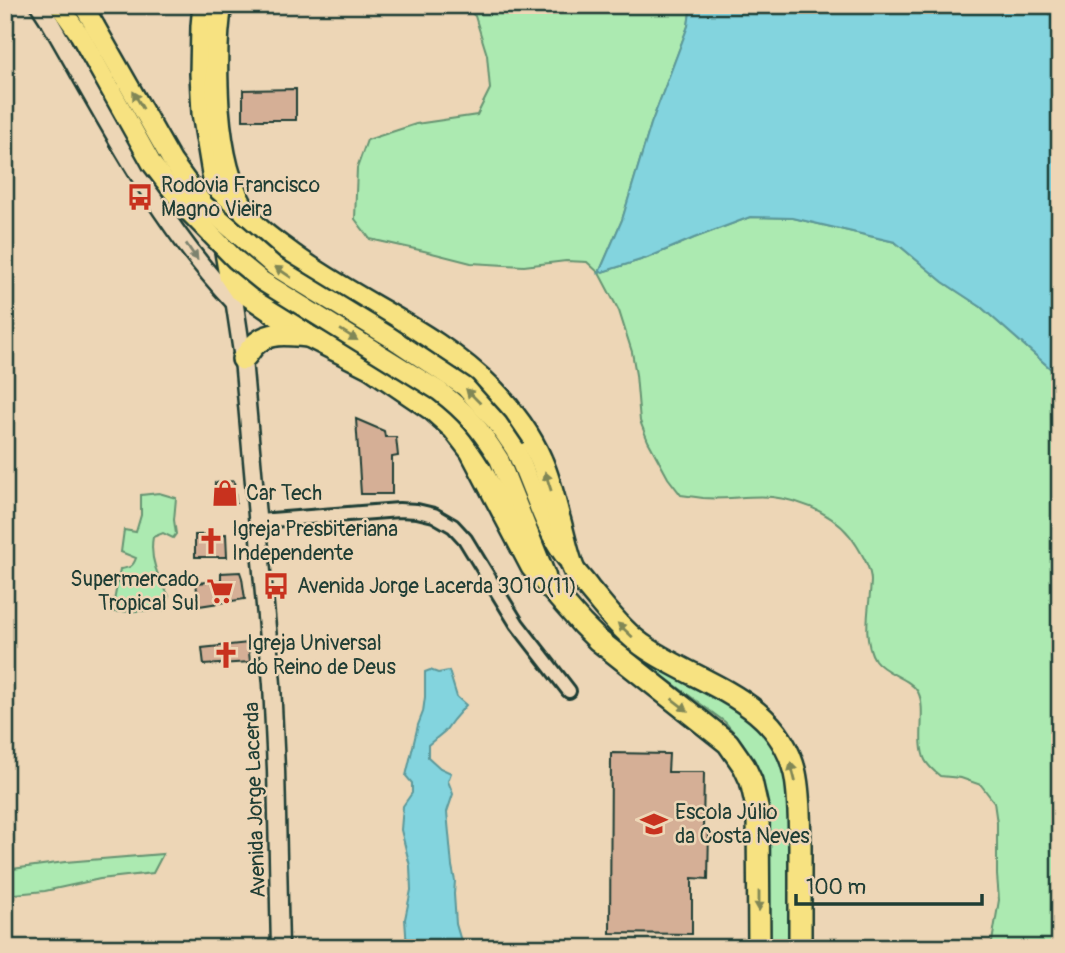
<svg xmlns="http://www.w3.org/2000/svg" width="1065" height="953" font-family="Pangolin,sans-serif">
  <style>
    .green { fill: #aceab1; stroke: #669472; stroke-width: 2 }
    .water { fill: #83d4de; stroke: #5b989a; stroke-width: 2 }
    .building { fill: #d5af96; stroke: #1f3d34; stroke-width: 2 }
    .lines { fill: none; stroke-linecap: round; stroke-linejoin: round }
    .street-casing { stroke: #1f3d34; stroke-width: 18 }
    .secondary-casing { stroke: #1f3d34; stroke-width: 21 }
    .primary-casing { stroke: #1f3d34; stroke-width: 23 }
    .highway-casing { stroke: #1f3d34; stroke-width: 26 }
    .street { stroke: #edd6b6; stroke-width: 12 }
    .secondary { stroke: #edd6b6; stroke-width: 16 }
    .primary { stroke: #f7e281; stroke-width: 18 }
    .highway { stroke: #f7e281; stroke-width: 21 }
    .primary-bridge-casing { stroke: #1f3d34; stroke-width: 23; stroke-linecap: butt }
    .primary-bridge { stroke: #f7e281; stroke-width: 18 }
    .oneway { fill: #808757 }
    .oneway2 { fill: #7c826e }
    .labels { text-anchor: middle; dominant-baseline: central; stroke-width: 5; stroke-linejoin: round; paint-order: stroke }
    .poi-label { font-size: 21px; fill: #1f3d34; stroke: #edd6b6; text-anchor: start }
    .street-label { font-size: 21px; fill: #1f3d34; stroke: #edd6b6 }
  </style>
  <rect width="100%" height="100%" fill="#edd6b6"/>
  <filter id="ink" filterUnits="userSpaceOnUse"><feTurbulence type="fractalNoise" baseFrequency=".0143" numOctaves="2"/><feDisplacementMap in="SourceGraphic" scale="14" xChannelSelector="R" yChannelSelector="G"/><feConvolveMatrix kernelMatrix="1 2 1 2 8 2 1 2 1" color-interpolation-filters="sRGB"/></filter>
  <g filter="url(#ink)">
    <!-- green -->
    <g class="green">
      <path d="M462 5H691L688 26 651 124 622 220 599 273 647 258 694 238 750 217 793 218 895 242 943 282 981 307 1060 377V948H991L999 900 997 875V823L994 802 981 785 961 778 940 776C935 772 928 766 925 760 916 741 927 709 918 692 910 678 885 674 875 660 861 638 870 605 871 581 871 569 863 556 857 546 840 517 806 501 772 497 749 495 726 500 703 498 696 497 688 496 681 495L668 478 648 441 640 421 636 375 632 352 619 311 599 273 587 262 566 261 524 266 471 263 424 251 370 239 355 219 357 168 367 140 416 124 477 115 490 89 487 55 475 16Z"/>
      <path d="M159 493 176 498 174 520 176 534 173 538 163 533 153 537C149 559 158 577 169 596L163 610 112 612 120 569C129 568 133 567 136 558L121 552 124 530 136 532 141 515V495Z"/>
      <polygon points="626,649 736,706 775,744 785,775 789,800 791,948 768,948 766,795 760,774 752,757 742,742 725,722"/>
      <polygon points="163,854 153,873 100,879 45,891 5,895 5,870 65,862"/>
    </g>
    <!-- water -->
    <g class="water">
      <polygon points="691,5 1060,5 1060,377 981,307 943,282 895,242 793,218 750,217 694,238 647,258 599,273 622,220 651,124 688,26"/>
      <polygon points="430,670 438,673 449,671 457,697 466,705 453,720 445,731 428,745 428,757 440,768 451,773 448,781 453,794 447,812 452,866 455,881 454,894 456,924 463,948 407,948 405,919 411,890 410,866 401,830 403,806 412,793 412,783 406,776 418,725 423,712 425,697 425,672"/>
    </g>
    <!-- building -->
    <g class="building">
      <polygon points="296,89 296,120 243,120 243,90"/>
      <polygon points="356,419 384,431 385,437 396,437 398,456 392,457 392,494 361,494"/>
      <polygon points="234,481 236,503 214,504 215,483"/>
      <polygon points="226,534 227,557 195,557 195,535"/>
      <polygon points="240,572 242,578 245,599 199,606 196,583 221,581 221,573"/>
      <polygon points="248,643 250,662 204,665 202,648"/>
      <polygon points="611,753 669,754 668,772 704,772 703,830 709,830 708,879 692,878 692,934 610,933"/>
    </g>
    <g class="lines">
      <defs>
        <polyline id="street" points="259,521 399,510 417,511 434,515 453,526 465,539 517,624 569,691"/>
        <g id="secondary">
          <path d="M39 5 50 22C106 118 157 221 234 302"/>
          <polyline points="231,279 243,359 272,684 276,769 280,948"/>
        </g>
        <g id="primary">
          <polyline points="59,5 80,35"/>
          <polyline points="83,5 95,26"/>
          <path d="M515 449C533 486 542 526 566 558"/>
          <polyline points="499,459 546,576"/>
        </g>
        <g id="highway">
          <polyline points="204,5 202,26 201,74 203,113 230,276 238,288 308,336 371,368 433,410 454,429 471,451 532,567 582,624 598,640 728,743 744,766 751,781 758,812 759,948"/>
          <path d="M221 5C215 39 216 74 218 108 221 146 228 190 252 222 263 235 280 245 294 256 359 304 437 332 494 391 512 410 531 436 541 460 549 478 554 498 559 518 563 531 568 558 574 570 578 576 585 583 589 589 607 610 624 634 648 649 702 685 778 700 795 773 800 796 799 821 800 845 800 879 800 914 800 948"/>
          <path d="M243 359C248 354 252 346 258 342 272 331 292 335 308 336"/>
        </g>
      </defs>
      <!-- street casing -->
      <use href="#street" class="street-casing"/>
      <!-- secondary casing -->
      <use href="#secondary" class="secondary-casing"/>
      <!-- primary casing -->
      <use href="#primary" class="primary-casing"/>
      <!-- highway casing -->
      <use href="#highway" class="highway-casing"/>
      <!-- street -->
      <use href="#street" class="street"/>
      <!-- secondary -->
      <use href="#secondary" class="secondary"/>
      <!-- primary -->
      <use href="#primary" class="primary"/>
      <!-- highway -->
      <use href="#highway" class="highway"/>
      <defs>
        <g id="primary-bridge">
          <polyline points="95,26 172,161 204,205 274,266 390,337 465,387 498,424 515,449"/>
          <path d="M80 35 152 164 188 211 235 259 262 281 439 391C468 413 480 429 499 459"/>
        </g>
      </defs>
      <!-- primary-bridge casing -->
      <use href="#primary-bridge" class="primary-bridge-casing"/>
      <!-- primary-bridge -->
      <use href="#primary-bridge" class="primary-bridge"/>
    </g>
    <!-- one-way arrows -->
    <defs><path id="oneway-solid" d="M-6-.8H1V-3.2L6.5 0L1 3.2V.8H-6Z" transform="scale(1.75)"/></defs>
    <g class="oneway">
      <use href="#oneway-solid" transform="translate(138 100) rotate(-120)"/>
      <use href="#oneway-solid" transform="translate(283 272) rotate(-146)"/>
      <use href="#oneway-solid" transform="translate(349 335) rotate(32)"/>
      <use href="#oneway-solid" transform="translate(473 396) rotate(-135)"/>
      <use href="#oneway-solid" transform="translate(548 481) rotate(-108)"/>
      <use href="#oneway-solid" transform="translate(625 630) rotate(-137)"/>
      <use href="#oneway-solid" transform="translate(680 705) rotate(37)"/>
      <use href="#oneway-solid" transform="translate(793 772) rotate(-104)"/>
      <use href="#oneway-solid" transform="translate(759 901) rotate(90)"/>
    </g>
    <use class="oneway2" href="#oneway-solid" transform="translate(192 252) rotate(55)"/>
  </g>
  <!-- icons -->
  <defs>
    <symbol id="bus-bare" viewBox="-9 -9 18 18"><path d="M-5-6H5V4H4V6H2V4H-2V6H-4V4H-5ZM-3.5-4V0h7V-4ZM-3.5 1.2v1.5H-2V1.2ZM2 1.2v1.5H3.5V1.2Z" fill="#c8321e" stroke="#edd6b6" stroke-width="2.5" paint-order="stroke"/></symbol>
    <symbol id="shop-bare" viewBox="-9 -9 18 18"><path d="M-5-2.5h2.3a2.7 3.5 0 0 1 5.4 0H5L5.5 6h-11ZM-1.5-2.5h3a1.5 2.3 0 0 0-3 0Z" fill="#c8321e" stroke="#edd6b6" stroke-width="2.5" paint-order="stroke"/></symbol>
    <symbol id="church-bare" viewBox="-9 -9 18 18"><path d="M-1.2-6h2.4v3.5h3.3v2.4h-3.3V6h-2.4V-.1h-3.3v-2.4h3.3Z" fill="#c8321e" stroke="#edd6b6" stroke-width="2.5" paint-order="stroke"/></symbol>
    <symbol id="supermarket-bare" viewBox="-9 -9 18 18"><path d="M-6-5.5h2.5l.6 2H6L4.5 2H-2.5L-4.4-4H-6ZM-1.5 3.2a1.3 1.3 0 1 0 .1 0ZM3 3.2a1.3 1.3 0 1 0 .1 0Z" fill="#c8321e" stroke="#edd6b6" stroke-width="2.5" paint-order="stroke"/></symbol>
    <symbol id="school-bare" viewBox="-9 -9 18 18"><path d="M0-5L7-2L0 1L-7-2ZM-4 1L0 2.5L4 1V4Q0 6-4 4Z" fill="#c8321e" stroke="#edd6b6" stroke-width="2.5" paint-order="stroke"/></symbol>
  </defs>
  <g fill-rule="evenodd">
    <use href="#bus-bare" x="121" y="178" width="38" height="38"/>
    <use href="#shop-bare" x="206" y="474" width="38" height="38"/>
    <use href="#church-bare" x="192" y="522" width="38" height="38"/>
    <use href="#bus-bare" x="257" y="567" width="38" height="38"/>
    <use href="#supermarket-bare" x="201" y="572" width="38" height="38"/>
    <use href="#church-bare" x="207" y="636" width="38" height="38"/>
    <use href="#school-bare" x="635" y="805" width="38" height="38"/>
  </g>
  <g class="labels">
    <!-- poi labels -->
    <g class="poi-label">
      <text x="161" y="185">Rodovia Francisco<tspan x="161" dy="24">Magno Vieira</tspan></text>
      <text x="246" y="493">Car Tech</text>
      <text x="232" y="529">Igreja Presbiteriana<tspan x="232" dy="24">Independente</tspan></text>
      <text x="199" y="579" text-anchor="end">Supermercado<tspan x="199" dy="24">Tropical Sul</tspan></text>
      <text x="297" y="586">Avenida Jorge Lacerda 3010(11)</text>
      <text x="247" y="643">Igreja Universal<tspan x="247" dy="24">do Reino de Deus</tspan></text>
      <text x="675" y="812">Escola Júlio<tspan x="675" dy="24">da Costa Neves</tspan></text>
    </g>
    <!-- street labels -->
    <g class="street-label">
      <text transform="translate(255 800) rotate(-92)">Avenida Jorge Lacerda</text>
    </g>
  </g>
  <!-- margin -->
  <rect width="1065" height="953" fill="none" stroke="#edd6b6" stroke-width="28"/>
  <rect x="14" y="14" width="1037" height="925" fill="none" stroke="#1f3d34" stroke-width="2.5" filter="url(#ink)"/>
  <!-- scale -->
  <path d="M796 894v10h186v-10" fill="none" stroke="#1f3d34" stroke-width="3.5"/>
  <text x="806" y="894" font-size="21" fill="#1f3d34" stroke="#edd6b6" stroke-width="5" paint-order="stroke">100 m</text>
</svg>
